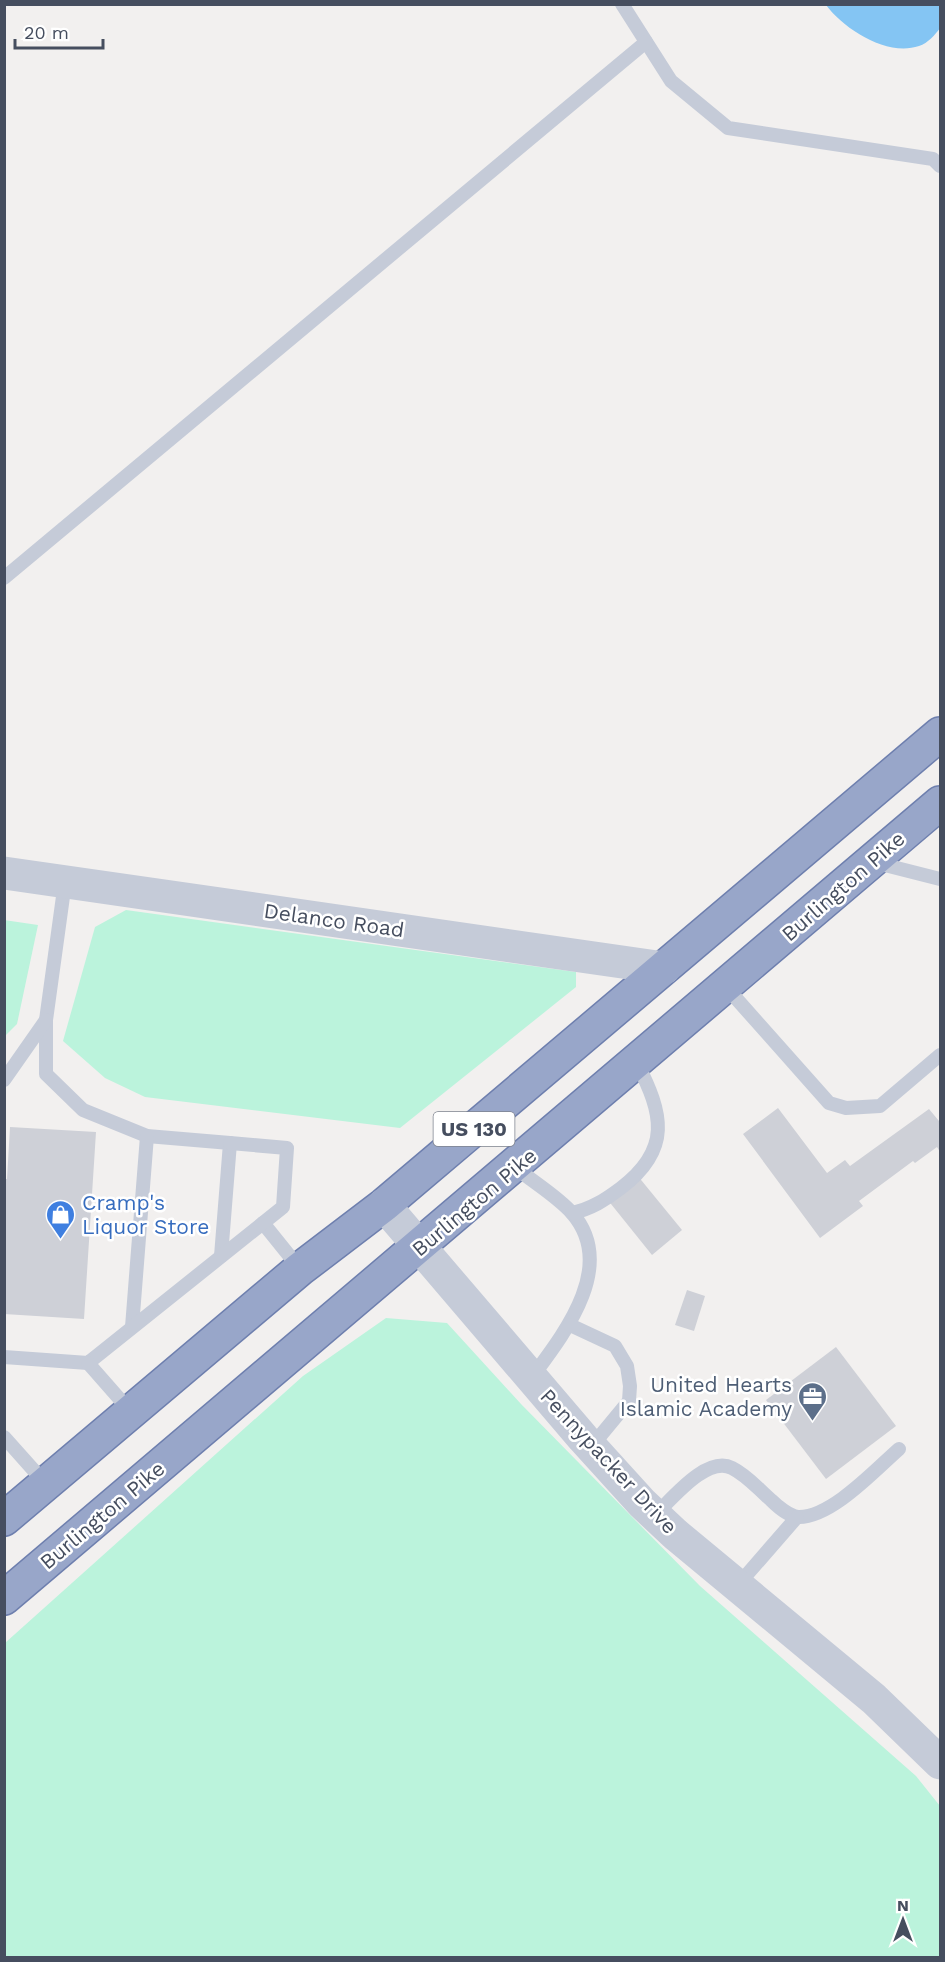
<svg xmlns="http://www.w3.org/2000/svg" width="945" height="1962" font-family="'Work Sans',sans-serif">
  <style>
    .green { fill: #bbf3dc }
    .water { fill: #84c5f3 }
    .building { fill: #ced0d7 }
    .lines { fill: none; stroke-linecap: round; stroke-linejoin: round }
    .trunk-casing { stroke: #6e7fae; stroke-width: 36 }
    .service { stroke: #c5cbd8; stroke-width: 14 }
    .tertiary { stroke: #c5cbd8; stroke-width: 33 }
    .trunk { stroke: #98a6c9; stroke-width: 33 }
    .labels { text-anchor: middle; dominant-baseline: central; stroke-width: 5; stroke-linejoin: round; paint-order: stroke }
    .shield { fill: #fff; stroke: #7e838f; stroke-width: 1.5 }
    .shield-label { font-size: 20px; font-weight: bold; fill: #464e5f }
    .street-label { font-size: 21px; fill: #464e5f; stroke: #fff }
    .shop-label { font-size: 21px; fill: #366cbe; stroke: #fff; text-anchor: start }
    .service-label { font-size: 21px; fill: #4e5e75; stroke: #fff; text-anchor: end }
  </style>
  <rect width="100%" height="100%" fill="#f2f0ef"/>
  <!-- green -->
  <g class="green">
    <polygon points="126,910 576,972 576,987 400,1128 145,1097 105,1078 63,1041 95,927"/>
    <polygon points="4,920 38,925 17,1024 5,1036"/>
    <polygon points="386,1318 447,1323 521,1404 700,1586 916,1776 940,1806 940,1957 5,1957 5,1643 303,1376"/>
  </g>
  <!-- water -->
  <path class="water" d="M826 5H940V28C935 35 928 43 919 46 887 57 844 29 826 5Z"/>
  <!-- building -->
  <g class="building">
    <polygon points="778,1108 827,1173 845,1160 850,1166 929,1109 939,1121 940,1120 940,1152 937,1147 915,1163 913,1161 859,1201 863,1206 820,1238 743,1134"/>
    <polygon points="10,1127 96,1132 84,1319 4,1314 4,1179 7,1179"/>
    <polygon points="637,1175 682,1230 652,1255 607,1199"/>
    <polygon points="687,1290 705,1296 694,1331 675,1325"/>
    <polygon points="836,1347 896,1426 826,1479 766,1400"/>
  </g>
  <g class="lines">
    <defs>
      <g id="trunk">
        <polyline points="4,1519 300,1269 384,1205 940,734"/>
        <polyline points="4,1598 940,803"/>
      </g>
    </defs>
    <!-- trunk casing -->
    <use href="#trunk" class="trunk-casing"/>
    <!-- service -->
    <g class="service">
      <polyline points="622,4 671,81 728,128 933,159 940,166"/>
      <polyline points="4,578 646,42"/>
      <polyline points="873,862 940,879"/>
      <polyline points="65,882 46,1020 46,1074 83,1110 147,1136 230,1143 221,1256"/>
      <polyline points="726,987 829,1103 846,1108 880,1106 940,1055"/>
      <polyline points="4,1080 46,1020"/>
      <path d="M515 1167C533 1182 557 1196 572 1213 618 1266 564 1334 532 1377"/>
      <path d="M572 1213C591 1209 605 1200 621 1188 672 1149 663 1114 637 1063"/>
      <polyline points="263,1223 300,1269"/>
      <polyline points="570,1325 615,1346 627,1366 630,1386 629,1401 591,1447"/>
      <polyline points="132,1327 147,1136"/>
      <polyline points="4,1357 88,1363 283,1207 287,1148 230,1143"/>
      <polyline points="88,1363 131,1412"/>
      <polyline points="4,1437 46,1484"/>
      <path d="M655 1515C672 1499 707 1455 732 1468 748 1476 758 1489 771 1500 777 1506 789 1516 798 1517 831 1518 875 1470 899 1449"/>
      <polyline points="737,1586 797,1517"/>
    </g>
    <!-- tertiary -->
    <g class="tertiary">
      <polyline points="4,873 664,968"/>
      <polyline points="384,1205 583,1438 642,1503 675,1534 874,1699 940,1763"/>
    </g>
    <!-- trunk -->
    <use href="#trunk" class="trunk"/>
  </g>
  <!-- icons -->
  <defs>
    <symbol id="shop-pin" viewBox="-11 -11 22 30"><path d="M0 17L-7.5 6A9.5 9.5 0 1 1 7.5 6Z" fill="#3f7fe0" stroke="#fff"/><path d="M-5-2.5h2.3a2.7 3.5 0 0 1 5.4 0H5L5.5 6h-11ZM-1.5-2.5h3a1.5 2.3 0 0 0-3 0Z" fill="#fff"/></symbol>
    <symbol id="office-pin" viewBox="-11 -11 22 30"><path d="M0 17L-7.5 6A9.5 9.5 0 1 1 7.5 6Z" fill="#5c6f8a" stroke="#fff"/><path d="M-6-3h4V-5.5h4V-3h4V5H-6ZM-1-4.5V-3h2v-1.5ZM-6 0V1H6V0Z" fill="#fff"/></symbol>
  </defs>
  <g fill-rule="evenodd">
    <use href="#shop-pin" x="44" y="1198" width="33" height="45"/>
    <use href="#office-pin" x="796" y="1380" width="33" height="45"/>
  </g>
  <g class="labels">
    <!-- shield labels -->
    <rect class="shield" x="433.5" y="1112" width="81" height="34" rx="4.5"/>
    <g class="shield-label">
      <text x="474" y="1129">US 130</text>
    </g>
    <!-- street labels -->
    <g class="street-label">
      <text transform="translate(843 886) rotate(-41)">Burlington Pike</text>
      <text transform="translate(334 920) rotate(8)">Delanco Road</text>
      <text transform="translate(474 1202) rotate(-40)">Burlington Pike</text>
      <text transform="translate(609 1461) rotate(47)">Pennypacker Drive</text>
      <text transform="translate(102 1515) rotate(-40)">Burlington Pike</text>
    </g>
    <!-- shop labels -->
    <g class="shop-label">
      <text x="82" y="1202">Cramp's<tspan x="82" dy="24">Liquor Store</tspan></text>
    </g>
    <!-- service labels -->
    <g class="service-label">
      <text x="792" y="1384">United Hearts<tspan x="792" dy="24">Islamic Academy</tspan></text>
    </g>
  </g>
  <!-- border -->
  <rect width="945" height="1962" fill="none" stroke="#464e5f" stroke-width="12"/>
  <!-- north arrow -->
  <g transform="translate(903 1920)" stroke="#ffffff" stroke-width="4.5" paint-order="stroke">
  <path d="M0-4.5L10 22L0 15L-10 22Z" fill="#464e5f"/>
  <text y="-9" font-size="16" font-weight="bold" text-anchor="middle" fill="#464e5f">N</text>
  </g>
  <!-- scale -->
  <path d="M15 39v9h88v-9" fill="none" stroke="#464e5f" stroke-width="3"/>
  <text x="24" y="39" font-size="18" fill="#464e5f" stroke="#ffffff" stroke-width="4.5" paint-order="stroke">20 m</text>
</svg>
